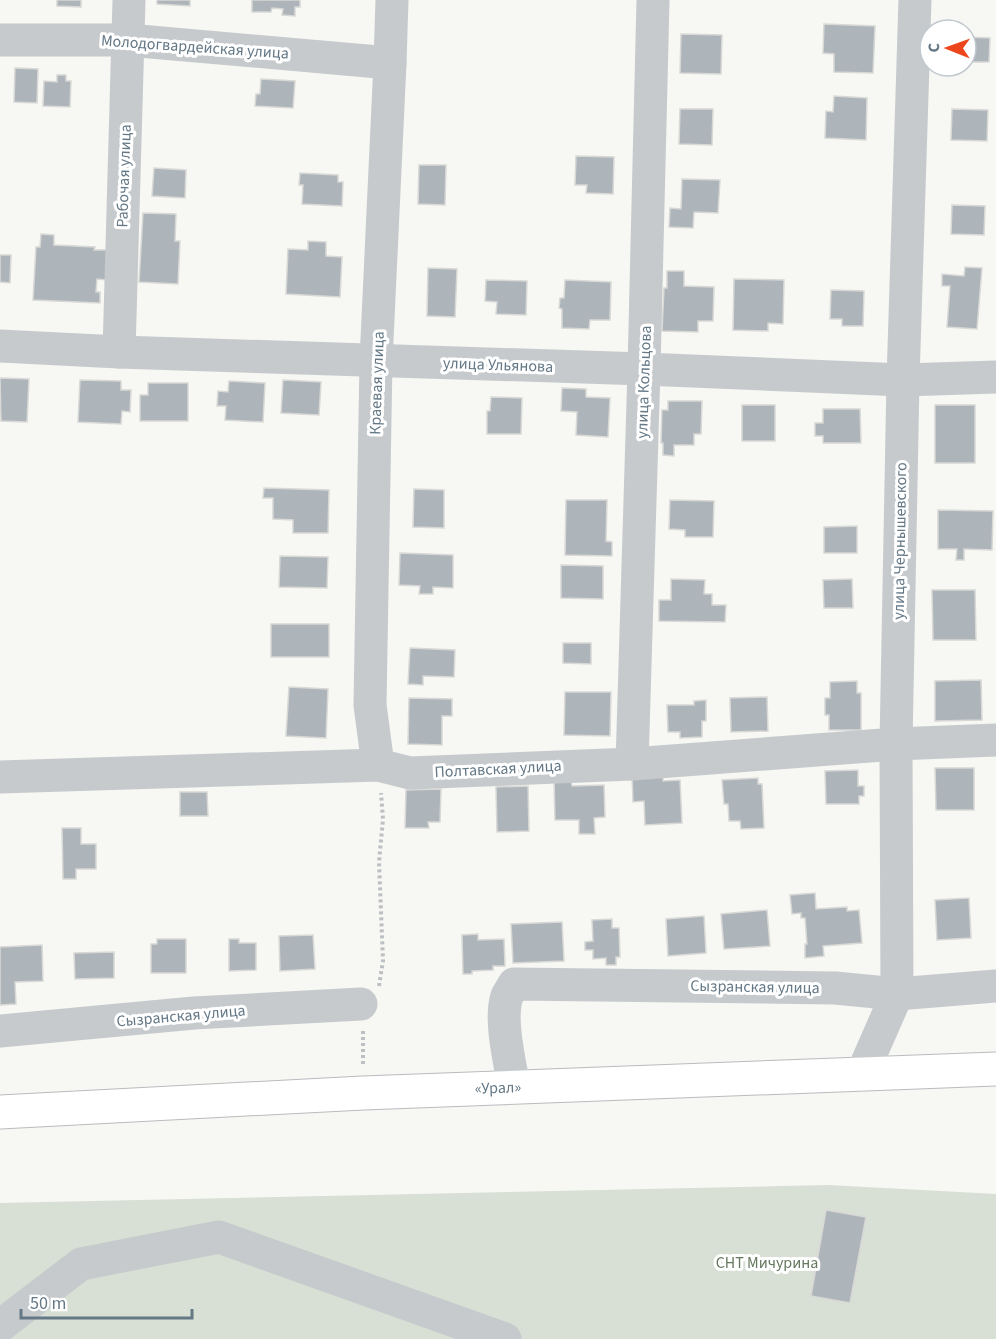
<svg xmlns="http://www.w3.org/2000/svg" width="996" height="1339" font-family="'Source Sans 3',sans-serif">
  <style>
    .green { fill: #d8dfd4 }
    .building { fill: #adb5ba; stroke: #d8d8d6; stroke-width: 1.5 }
    .lines { fill: none; stroke-linecap: round; stroke-linejoin: round }
    .highway-casing { stroke: #b8bcbf; stroke-width: 35 }
    .path { stroke: #bdc0c2; stroke-width: 4; stroke-dasharray: 3 3; stroke-linecap: butt }
    .minor { stroke: #c6cacd; stroke-width: 33 }
    .highway { stroke: #fff; stroke-width: 33 }
    .labels { text-anchor: middle; dominant-baseline: central; stroke-width: 6; stroke-linejoin: round; paint-order: stroke }
    .street-label { font-size: 16px; fill: #647886; stroke: #fff }
    .park-label { font-size: 16px; fill: #65785f; stroke: #fff }
  </style>
  <rect width="100%" height="100%" fill="#f7f7f3"/>
  <!-- green -->
  <polygon class="green" points="828,1185 996,1194 996,1339 0,1339 0,1203"/>
  <!-- building -->
  <g class="building">
    <polygon points="57,0 81,0 81,7 57,6"/>
    <polygon points="157,0 190,0 190,6 157,4"/>
    <polygon points="252,0 300,0 300,7 295,7 295,16 282,15 283,9 272,8 271,12 252,12"/>
    <polygon points="824,24 875,26 873,73 834,72 834,54 823,53"/>
    <polygon points="681,34 722,35 721,74 680,73"/>
    <polygon points="966,37 990,38 989,62 966,62"/>
    <polygon points="15,68 38,69 37,103 14,102"/>
    <polygon points="57,75 66,75 66,81 71,81 70,107 43,106 44,81 57,82"/>
    <polygon points="261,79 295,81 293,108 255,106 256,94 260,94"/>
    <polygon points="834,96 867,98 866,140 825,138 826,111 833,112"/>
    <polygon points="680,109 713,109 712,145 679,144"/>
    <polygon points="952,109 988,110 987,141 951,140"/>
    <polygon points="576,156 614,157 613,194 586,193 587,185 575,185"/>
    <polygon points="419,165 446,165 445,205 418,204"/>
    <polygon points="154,168 186,170 185,198 152,196"/>
    <polygon points="300,173 338,175 338,182 343,182 342,206 302,204 303,185 299,185"/>
    <polygon points="682,179 720,180 718,213 694,212 693,228 669,227 670,208 681,209"/>
    <polygon points="952,205 985,206 984,235 951,234"/>
    <polygon points="143,213 176,214 175,241 180,241 178,284 139,282"/>
    <polygon points="41,234 54,235 54,245 95,247 94,250 108,250 107,280 97,279 96,292 100,292 100,303 33,300 36,247 40,247"/>
    <polygon points="308,241 326,242 326,256 342,257 340,297 286,294 288,249 308,250"/>
    <polygon points="0,255 11,255 10,283 0,282"/>
    <polygon points="965,267 982,268 977,329 947,327 950,286 942,286 942,274 964,276"/>
    <polygon points="428,268 457,269 455,317 427,316"/>
    <polygon points="667,271 684,271 684,286 714,287 713,321 698,321 698,332 662,331 664,288 667,288"/>
    <polygon points="734,279 784,280 783,324 768,323 768,331 733,330"/>
    <polygon points="486,280 527,281 526,315 496,314 497,302 485,301"/>
    <polygon points="565,280 611,282 610,320 590,320 589,329 562,328 562,309 559,308 560,298 564,298"/>
    <polygon points="831,290 864,291 863,326 842,326 842,319 830,319"/>
    <polygon points="0,378 29,379 27,422 1,421"/>
    <polygon points="80,380 121,381 121,390 131,390 130,412 122,411 121,424 78,422"/>
    <polygon points="283,380 321,382 319,415 281,413"/>
    <polygon points="229,381 265,383 263,422 225,420 226,406 217,406 218,391 228,392"/>
    <polygon points="148,383 188,383 188,421 140,421 140,395 148,395"/>
    <polygon points="562,388 586,389 586,397 610,398 608,437 576,435 577,412 561,411"/>
    <polygon points="491,397 522,398 521,434 487,434 487,411 490,411"/>
    <polygon points="668,401 702,401 701,434 694,434 694,445 674,445 674,456 663,455 663,443 661,443 662,410 668,410"/>
    <rect x="742" y="405" width="33" height="36"/>
    <rect x="935" y="405" width="40" height="58"/>
    <polygon points="823,409 860,409 861,443 823,443 823,436 815,436 815,423 823,423"/>
    <polygon points="264,488 329,490 328,533 293,533 293,520 273,519 273,498 263,498"/>
    <polygon points="414,489 444,490 444,528 413,527"/>
    <polygon points="566,500 607,500 606,541 612,542 612,556 565,555"/>
    <polygon points="670,500 714,501 713,537 685,537 685,530 669,529"/>
    <polygon points="938,510 993,511 992,550 964,549 964,560 956,560 957,549 938,549"/>
    <polygon points="857,526 857,553 824,553 824,527"/>
    <polygon points="400,553 453,555 453,588 433,587 433,594 419,594 420,586 399,585"/>
    <polygon points="280,556 328,557 327,588 279,587"/>
    <polygon points="561,565 603,566 603,599 561,598"/>
    <polygon points="671,579 705,580 704,594 712,594 712,605 726,605 725,622 659,621 659,600 671,600"/>
    <polygon points="852,579 853,608 824,608 823,580"/>
    <polygon points="932,590 975,590 976,640 933,640"/>
    <rect x="271" y="624" width="58" height="33"/>
    <polygon points="563,643 591,643 591,664 563,663"/>
    <polygon points="410,648 455,650 454,677 423,676 423,685 408,684"/>
    <polygon points="981,680 982,720 935,721 935,681"/>
    <polygon points="857,681 857,693 861,693 861,730 829,730 829,715 825,715 825,698 830,698 830,682"/>
    <polygon points="289,687 328,689 326,738 286,736"/>
    <polygon points="565,692 611,692 610,736 564,735"/>
    <polygon points="767,697 768,731 731,732 730,698"/>
    <polygon points="409,698 452,699 452,716 442,716 442,745 408,744"/>
    <polygon points="706,700 706,721 702,721 702,737 680,738 680,732 668,732 667,705 694,705 694,701"/>
    <polygon points="935,768 974,768 974,810 936,810"/>
    <polygon points="858,770 858,786 864,786 864,796 859,796 859,804 826,804 825,771"/>
    <polygon points="663,773 663,781 680,780 682,823 645,825 644,801 633,802 632,775"/>
    <polygon points="758,778 758,784 762,784 764,828 741,829 740,821 729,821 728,804 724,804 722,780"/>
    <polygon points="554,779 571,779 572,786 604,785 605,817 594,818 595,834 579,834 579,820 555,820"/>
    <polygon points="528,786 529,831 497,832 496,787"/>
    <polygon points="441,789 440,822 428,822 429,828 405,828 406,790"/>
    <polygon points="180,792 207,792 208,816 180,816"/>
    <polygon points="62,828 81,828 81,844 96,844 96,869 76,869 76,879 63,879"/>
    <polygon points="815,893 816,909 847,907 847,911 859,910 862,943 823,946 824,956 805,958 805,944 807,944 805,918 801,918 801,913 792,914 790,895"/>
    <polygon points="969,898 971,938 937,940 935,900"/>
    <polygon points="767,910 770,946 724,949 721,914"/>
    <polygon points="704,916 706,953 668,956 666,919"/>
    <polygon points="612,919 612,928 619,928 620,957 616,957 616,965 606,965 606,958 593,959 593,950 585,950 585,942 593,941 592,920"/>
    <polygon points="562,922 564,961 513,963 511,924"/>
    <polygon points="478,934 478,940 504,939 505,966 493,966 493,970 472,971 472,974 463,974 462,935"/>
    <polygon points="313,935 315,969 280,971 279,936"/>
    <polygon points="157,939 186,939 186,973 151,973 151,944 157,944"/>
    <polygon points="229,939 239,939 239,943 256,943 256,970 229,971"/>
    <polygon points="42,945 43,981 15,982 16,1004 0,1005 0,947"/>
    <polygon points="114,952 114,978 75,979 74,953"/>
    <polygon points="826,1210 866,1217 850,1303 811,1296"/>
  </g>
  <g class="lines">
    <defs>
      <polyline id="highway" points="0,1112 363,1093 996,1069"/>
    </defs>
    <!-- highway casing -->
    <use href="#highway" class="highway-casing"/>
    <!-- path -->
    <g class="path">
      <polyline points="379,986 383,961 379,862 383,819 381,793"/>
      <polyline points="363,1031 363,1065"/>
    </g>
    <!-- minor -->
    <g class="minor">
      <polyline points="0,40 128,40 390,63"/>
      <polyline points="0,346 119,352 644,369 903,380 996,377"/>
      <polyline points="119,352 129,0"/>
      <polyline points="632,764 644,369 653,0"/>
      <polyline points="378,765 370,705 376,361 390,63 392,0"/>
      <polyline points="0,777 378,765 410,773 632,764 896,744 996,740"/>
      <polyline points="0,1031 194,1013 361,1004"/>
      <polyline points="862,1074 897,994 896,744 903,380 915,0"/>
      <path d="M514 1087C510 1063 499 1019 507 996 509 992 512 988 514 984L835 988 897 994 996 986"/>
      <polyline points="0,1326 81,1264 219,1237 505,1339"/>
    </g>
    <!-- highway -->
    <use href="#highway" class="highway"/>
  </g>
  <g class="labels">
    <!-- street labels -->
    <g class="street-label">
      <text transform="translate(195 47) rotate(4)">Молодогвардейская улица</text>
      <text transform="translate(124 176) rotate(-88)">Рабочая улица</text>
      <text transform="translate(498 365) rotate(2)">улица Ульянова</text>
      <text transform="translate(644 382) rotate(-88)">улица Кольцова</text>
      <text transform="translate(377 383) rotate(-88)">Краевая улица</text>
      <text transform="translate(900 541) rotate(-89)">улица Чернышевского</text>
      <text transform="translate(498 769) rotate(-3)">Полтавская улица</text>
      <text transform="translate(755 987) rotate(1)">Сызранская улица</text>
      <text transform="translate(181 1016) rotate(-5)">Сызранская улица</text>
      <text transform="translate(498 1088) rotate(-2)">«Урал»</text>
    </g>
    <!-- park labels -->
    <g class="park-label">
      <text x="767" y="1263">СНТ Мичурина</text>
    </g>
  </g>
  <!-- north arrow -->
  <g transform="translate(948 48) rotate(271)"><circle r="28" fill="#ffffff" stroke="#c1c9cf" stroke-width="1.5"/>
  <path d="M0-4.5L10 22L0 15L-10 22Z" fill="#ed461c"/>
  <text y="-9" font-size="16" font-weight="bold" text-anchor="middle" fill="#647886">С</text>
  </g>
  <!-- scale -->
  <path d="M21 1309v9h171v-9" fill="none" stroke="#647886" stroke-width="3"/>
  <text x="30" y="1309" font-size="18" fill="#647886" stroke="#ffffff" stroke-width="4.5" paint-order="stroke">50 m</text>
</svg>
